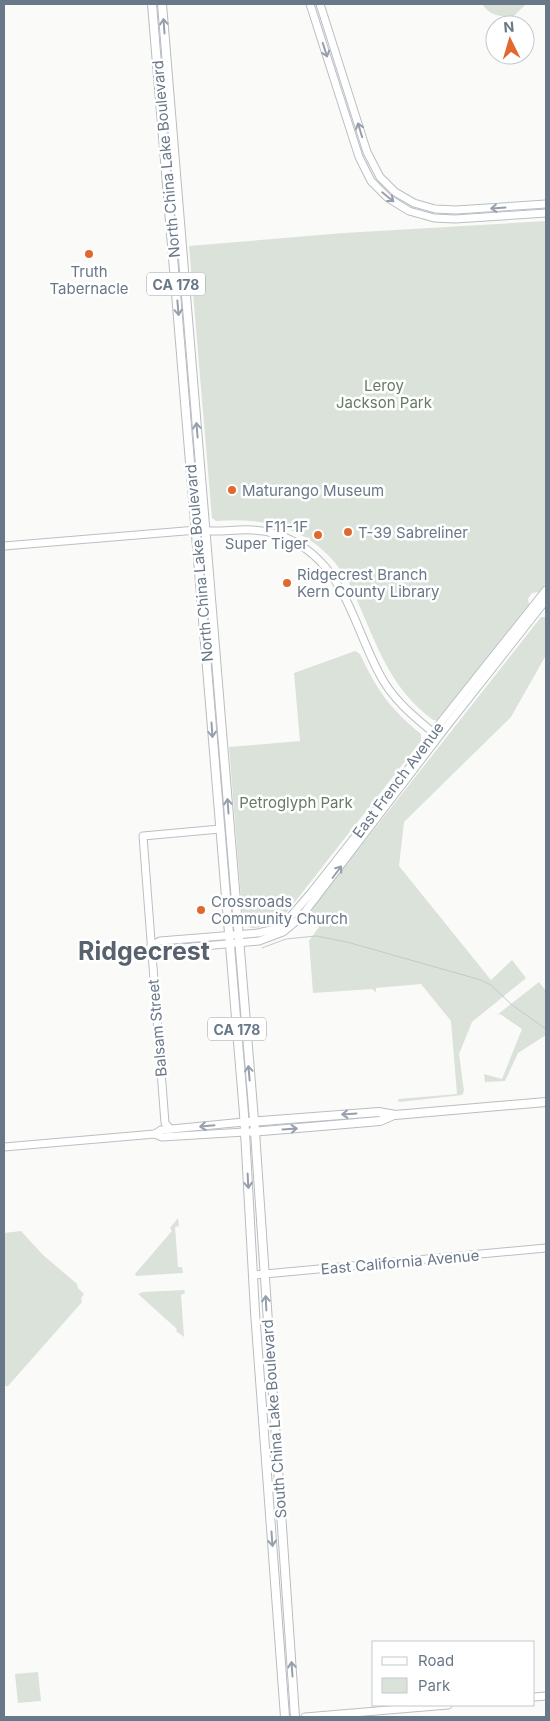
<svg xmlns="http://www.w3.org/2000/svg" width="550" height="1721" font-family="Inter,sans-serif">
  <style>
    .green { fill: #dbe2d9 }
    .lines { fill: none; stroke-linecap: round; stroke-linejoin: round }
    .stream { stroke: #c1cacf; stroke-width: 1 }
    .secondary-casing { stroke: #babfc4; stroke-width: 9 }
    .primary-casing { stroke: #b9bdc1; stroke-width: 10 }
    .secondary { stroke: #fff; stroke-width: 7 }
    .primary { stroke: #fff; stroke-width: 8 }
    .oneway { stroke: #96a0ac }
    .poi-dot { fill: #e16930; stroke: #fff; stroke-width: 2 }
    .labels { text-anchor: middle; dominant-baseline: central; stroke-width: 5; stroke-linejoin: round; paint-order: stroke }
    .shield { fill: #fff; stroke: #96a0ac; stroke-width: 1 }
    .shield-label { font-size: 14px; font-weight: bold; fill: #697888 }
    .street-label { font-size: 15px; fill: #697888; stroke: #fff }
    .poi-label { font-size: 15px; fill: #697888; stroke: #fff; text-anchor: start }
    .park-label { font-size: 15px; fill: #667a64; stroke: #fff }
    .town-label { font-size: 25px; font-weight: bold; fill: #57626e; stroke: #fff }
  </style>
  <rect width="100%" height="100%" fill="#fafaf8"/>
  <!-- green -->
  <g class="green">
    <path d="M482 4H526L514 16C500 17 490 16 482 4Z"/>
    <path d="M546 221V583L540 592 532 593 528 599 529 604 438 720H433C384 684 374 633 348 581 317 530 272 517 216 521L212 518 189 246 344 233Z"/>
    <polygon points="541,617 546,617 546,655 511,717 404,822 399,866 491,980 512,960 526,978 472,1022 459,1054 464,1091 462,1095 399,1102 398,1099 457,1094 451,1021 421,984 376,988 376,992 372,989 313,993 309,941 319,927 306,916"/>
    <path d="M355 651 360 654C377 690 390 709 421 734V741L287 912C277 920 254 936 243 923L229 747 300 741 294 673Z"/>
    <polygon points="539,982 546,991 546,1035 518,1053 505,1081 485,1082 484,1074 502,1079 522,1029 500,1014 497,1015"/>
    <polygon points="178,1218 179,1226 175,1227 178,1267 182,1267 183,1273 136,1276 135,1274 172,1231 170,1228"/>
    <polygon points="21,1231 43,1255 77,1284 78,1288 84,1294 81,1298 82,1302 8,1386 4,1386 4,1233"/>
    <polygon points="184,1290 185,1293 181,1295 184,1337 176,1331 177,1329 138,1294 143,1292"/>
    <polygon points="38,1672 41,1701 18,1703 15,1674"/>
  </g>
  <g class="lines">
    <!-- stream -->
    <polyline class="stream" points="262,948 286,939 316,936 347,942 481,980 491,985 512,1005 546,1029"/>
    <defs>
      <g id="secondary">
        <polyline points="310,4 359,157 371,181 388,198 409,211 434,218 455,219 546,213"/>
        <polyline points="320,4 367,152 380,177 395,192 414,203 435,209 456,210 546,204"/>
        <path d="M4 546 197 530C224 534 248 525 276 534 342 555 351 620 379 673 392 699 413 716 435 734"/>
        <polyline points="151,946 160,941 258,933 271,930 280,926 291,916 311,893 427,745 433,732 546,590"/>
        <polyline points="151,946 160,950 259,941 283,932 301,917 446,727 546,600"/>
        <polyline points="170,1129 165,1123 143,836 220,829"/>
        <polyline points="155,1134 162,1137 245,1132"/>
        <polyline points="4,1147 155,1134 161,1130 244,1122"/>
        <polyline points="253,1275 546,1248"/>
        <polyline points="534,1697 546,1696"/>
        <polyline points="305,1717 448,1705"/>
      </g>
      <g id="primary">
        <polyline points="152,4 244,1114 255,1312 285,1717"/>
        <polyline points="162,4 255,1132 295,1717"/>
        <polyline points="249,1122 379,1112 395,1115 546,1102"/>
        <polyline points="252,1132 380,1121 394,1115"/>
      </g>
    </defs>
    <!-- secondary casing -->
    <use href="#secondary" class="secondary-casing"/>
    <!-- primary casing -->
    <use href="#primary" class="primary-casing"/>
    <!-- secondary -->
    <use href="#secondary" class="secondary"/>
    <!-- primary -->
    <use href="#primary" class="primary"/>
  </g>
  <!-- one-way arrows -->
  <defs><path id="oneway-shaft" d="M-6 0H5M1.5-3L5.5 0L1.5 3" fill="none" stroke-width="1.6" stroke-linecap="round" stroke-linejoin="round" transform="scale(1.25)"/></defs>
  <g class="oneway">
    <use href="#oneway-shaft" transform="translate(164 26) rotate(-94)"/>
    <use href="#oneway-shaft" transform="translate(325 50) rotate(72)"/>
    <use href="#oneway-shaft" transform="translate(360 130) rotate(-107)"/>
    <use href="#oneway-shaft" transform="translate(388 197) rotate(39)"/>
    <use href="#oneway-shaft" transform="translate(498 208) rotate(176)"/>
    <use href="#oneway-shaft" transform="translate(178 308) rotate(85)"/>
    <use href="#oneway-shaft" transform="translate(197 430) rotate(-95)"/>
    <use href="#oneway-shaft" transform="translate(212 730) rotate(86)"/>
    <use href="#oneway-shaft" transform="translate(228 806) rotate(-94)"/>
    <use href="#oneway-shaft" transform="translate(337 872) rotate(-53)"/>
    <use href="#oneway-shaft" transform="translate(249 1073) rotate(-95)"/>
    <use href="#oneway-shaft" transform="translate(349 1114) rotate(176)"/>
    <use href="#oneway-shaft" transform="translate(207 1126) rotate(175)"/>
    <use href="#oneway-shaft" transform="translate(290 1129) rotate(-4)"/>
    <use href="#oneway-shaft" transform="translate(248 1181) rotate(87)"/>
    <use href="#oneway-shaft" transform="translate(266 1303) rotate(-93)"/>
    <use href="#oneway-shaft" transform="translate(272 1539) rotate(86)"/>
    <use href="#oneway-shaft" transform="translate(292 1669) rotate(-94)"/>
  </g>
  <!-- markers -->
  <g class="poi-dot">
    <circle cx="89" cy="254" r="5"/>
    <circle cx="232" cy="490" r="5"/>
    <circle cx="348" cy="532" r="5"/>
    <circle cx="318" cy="535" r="5"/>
    <circle cx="287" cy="583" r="5"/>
    <circle cx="201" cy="910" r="5"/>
  </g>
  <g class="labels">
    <!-- shield labels -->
    <g class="shield">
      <rect x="147" y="272.5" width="58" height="23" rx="4"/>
      <rect x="208" y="1017.5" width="58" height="23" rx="4"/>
    </g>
    <g class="shield-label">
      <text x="176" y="284">CA 178</text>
      <text x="237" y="1029">CA 178</text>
    </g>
    <!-- street labels -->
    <g class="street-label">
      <text transform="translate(166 159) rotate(-95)">North China Lake Boulevard</text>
      <text transform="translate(199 563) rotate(-95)">North China Lake Boulevard</text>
      <text transform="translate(398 780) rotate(-53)">East French Avenue</text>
      <text transform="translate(157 1028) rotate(-95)">Balsam Street</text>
      <text transform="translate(400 1262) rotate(-5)">East California Avenue</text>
      <text transform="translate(274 1419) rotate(-94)">South China Lake Boulevard</text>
    </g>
    <!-- poi labels -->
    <g class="poi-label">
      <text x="89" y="271" text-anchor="middle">Truth<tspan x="89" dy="17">Tabernacle</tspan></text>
      <text x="242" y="490">Maturango Museum</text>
      <text x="308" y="526" text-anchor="end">F11-1F<tspan x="308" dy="17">Super Tiger</tspan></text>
      <text x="358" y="532">T-39 Sabreliner</text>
      <text x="297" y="574">Ridgecrest Branch<tspan x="297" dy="17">Kern County Library</tspan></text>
      <text x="211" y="901">Crossroads<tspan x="211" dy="17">Community Church</tspan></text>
    </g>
    <!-- park labels -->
    <g class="park-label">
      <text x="384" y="385">Leroy<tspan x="384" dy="17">Jackson Park</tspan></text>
      <text x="296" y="802">Petroglyph Park</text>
    </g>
    <!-- town labels -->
    <g class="town-label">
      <text x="144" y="951">Ridgecrest</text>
    </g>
  </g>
  <!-- border -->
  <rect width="550" height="1721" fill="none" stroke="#697888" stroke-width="10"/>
  <!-- legend -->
  <rect x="372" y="1641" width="162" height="65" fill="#ffffff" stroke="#c3c9cf"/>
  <rect x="382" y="1657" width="25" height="8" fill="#ffffff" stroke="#c3c9cf"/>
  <text x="418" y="1666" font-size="15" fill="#697888">Road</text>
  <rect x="382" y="1678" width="25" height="15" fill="#dbe2d9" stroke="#c3c9cf"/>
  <text x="418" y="1691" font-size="15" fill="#697888">Park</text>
  <!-- north arrow -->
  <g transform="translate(510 40) rotate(355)"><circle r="24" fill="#ffffff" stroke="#c3c9cf"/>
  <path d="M0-4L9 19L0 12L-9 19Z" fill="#e16930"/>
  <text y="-8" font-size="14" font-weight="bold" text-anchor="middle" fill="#697888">N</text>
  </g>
</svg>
